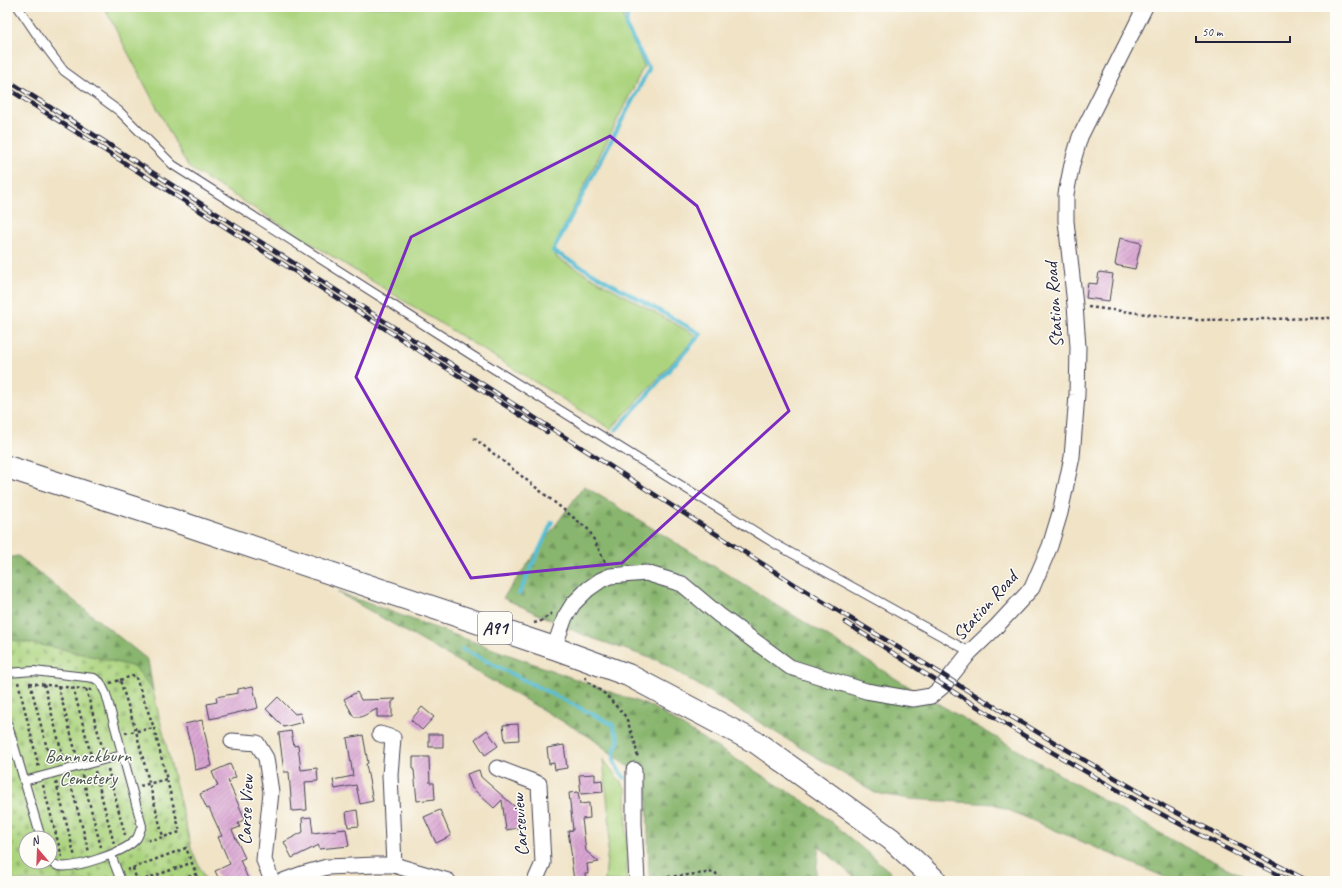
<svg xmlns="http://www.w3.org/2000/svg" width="1342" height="888" font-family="Caveat,sans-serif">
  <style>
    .grass { fill: #acd47f; stroke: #677b5d }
    .forest { fill: url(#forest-firs); stroke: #566c54 }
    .cemetery { fill: url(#cemetery-stones); stroke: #677b5d; fill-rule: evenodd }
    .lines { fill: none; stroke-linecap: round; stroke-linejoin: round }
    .stream { stroke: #58bed5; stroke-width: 4 }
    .building { fill: url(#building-hatch) }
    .service-casing { stroke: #413f50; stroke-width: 10 }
    .minor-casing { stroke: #413f50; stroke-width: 17 }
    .primary-casing { stroke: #413f50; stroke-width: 24 }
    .path { stroke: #413f50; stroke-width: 2.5; stroke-dasharray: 3 3; stroke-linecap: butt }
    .service { stroke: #fff; stroke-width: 8 }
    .minor { stroke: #fff; stroke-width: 15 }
    .primary { stroke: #fff; stroke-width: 22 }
    .rail-casing { stroke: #22223b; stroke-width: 4.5 }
    .rail { stroke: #fdfcf7; stroke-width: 3; stroke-dasharray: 9; stroke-linecap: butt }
    .marked { fill: none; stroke: #7b2cbf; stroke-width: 3; stroke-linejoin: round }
    .labels { text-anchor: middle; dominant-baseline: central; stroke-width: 3; stroke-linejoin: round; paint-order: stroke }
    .shield { fill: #fdfcf7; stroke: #646373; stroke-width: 1 }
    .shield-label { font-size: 18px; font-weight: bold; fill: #22223b }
    .street-label { font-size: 19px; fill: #22223b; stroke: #fdfcf7 }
    .park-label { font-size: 19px; fill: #4b574f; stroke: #fdfcf7 }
  </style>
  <defs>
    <pattern id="forest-firs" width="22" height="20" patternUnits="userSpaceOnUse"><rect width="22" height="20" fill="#89b66e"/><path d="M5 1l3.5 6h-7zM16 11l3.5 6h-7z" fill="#70945c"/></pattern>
    <pattern id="cemetery-stones" width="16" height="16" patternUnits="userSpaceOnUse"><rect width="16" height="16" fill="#acd47f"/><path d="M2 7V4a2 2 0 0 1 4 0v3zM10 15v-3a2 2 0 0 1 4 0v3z" fill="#94b66f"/></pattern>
    <pattern id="building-hatch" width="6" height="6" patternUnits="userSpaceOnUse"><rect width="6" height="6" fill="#daa6d3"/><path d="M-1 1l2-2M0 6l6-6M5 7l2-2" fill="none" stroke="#b087ac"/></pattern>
  </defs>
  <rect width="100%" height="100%" fill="#fdfcf7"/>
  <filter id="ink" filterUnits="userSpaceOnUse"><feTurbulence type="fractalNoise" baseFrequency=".025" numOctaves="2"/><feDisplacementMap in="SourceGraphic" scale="8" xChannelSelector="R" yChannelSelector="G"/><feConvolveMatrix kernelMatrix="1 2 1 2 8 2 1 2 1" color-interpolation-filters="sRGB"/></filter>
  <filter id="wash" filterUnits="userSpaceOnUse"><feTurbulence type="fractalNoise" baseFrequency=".012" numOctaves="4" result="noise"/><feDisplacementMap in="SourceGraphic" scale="16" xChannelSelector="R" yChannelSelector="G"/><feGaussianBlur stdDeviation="0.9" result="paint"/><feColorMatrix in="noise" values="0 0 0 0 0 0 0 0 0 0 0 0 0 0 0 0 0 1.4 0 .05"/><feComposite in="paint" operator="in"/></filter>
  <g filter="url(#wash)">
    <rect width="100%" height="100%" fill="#f0e3c6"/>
    <!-- grass -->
    <g class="grass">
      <polygon points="104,7 627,7 623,18 644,66 553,249 557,258 697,336 611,429 188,167"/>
      <polygon points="603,759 626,789 627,881 605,881 605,879 610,826"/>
    </g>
    <!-- forest -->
    <g class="forest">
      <polygon points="584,486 906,685 1177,843 1253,881 1174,881 994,804 910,799 875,793 659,661 586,636 503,598"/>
      <polygon points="18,556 148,660 153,691 134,667 62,649 7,639 7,558"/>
      <polygon points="337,592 652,707 813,807 901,881 858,881 819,846 815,881 649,881 647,781 590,737"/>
    </g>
    <!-- cemetery -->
    <path class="cemetery" d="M7 639 62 649 135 667 153 691 192 851 206 881H7ZM26 838H50V862H26Z"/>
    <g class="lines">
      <!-- stream -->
      <g class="stream">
        <polyline points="616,430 701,334 553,251 649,69 626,26 628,7"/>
        <polyline points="519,594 552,522"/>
        <path d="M462 649 612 724 619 740C610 757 613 764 625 778"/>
      </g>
    </g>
    <g id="blocks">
      <!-- building -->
      <g class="building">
        <polygon points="1120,238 1141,243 1135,269 1115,265"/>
        <polygon points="1099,272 1113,274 1109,301 1086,298 1088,283 1097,284"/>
        <polygon points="253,686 258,708 210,719 207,704 217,702 216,697 238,693 238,689"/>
        <polygon points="357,692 361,700 396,699 392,702 392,717 377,717 377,709 361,717 354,717 344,699"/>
        <polygon points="278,697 295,714 300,713 303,722 284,727 266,709"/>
        <polygon points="422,707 434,717 422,730 411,720"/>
        <polygon points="202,720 212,766 195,770 193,755 185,724"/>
        <polygon points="518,724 519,740 505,741 503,725"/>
        <polygon points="487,730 498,746 485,755 475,739"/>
        <polygon points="291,731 294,746 298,745 301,770 317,768 318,781 305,782 307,810 292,811 289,772 284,772 279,733"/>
        <rect x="429" y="734" width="14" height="13"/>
        <polygon points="363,735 368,763 366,764 373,801 360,804 356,785 335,789 333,780 353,776 347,738"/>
        <polygon points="564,745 567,768 555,770 554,763 549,764 547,748"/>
        <polygon points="413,757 429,757 430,783 434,783 435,799 417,801 414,770 413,770"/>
        <polygon points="230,764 236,777 228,781 245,819 238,823 240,827 232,830 245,858 240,860 249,881 234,881 232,877 220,881 215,871 230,864 218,837 222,836 209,808 207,809 200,794 218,786 212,772"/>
        <polygon points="479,770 481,777 522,813 524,827 506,830 502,800 494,808 472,788 467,774"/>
        <polygon points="595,774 595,781 602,780 603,792 581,794 579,775"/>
        <polygon points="578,792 580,804 589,803 590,818 582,819 586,851 599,862 587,864 588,874 585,874 586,881 574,881 571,858 572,858 568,831 573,830 569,793"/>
        <polygon points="357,810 359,826 348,827 346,812"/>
        <polygon points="440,810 451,836 436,843 424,817"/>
        <polygon points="311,817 313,833 346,829 349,846 319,849 319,845 292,858 284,842 303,832 302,818"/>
      </g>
    </g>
  </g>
  <g filter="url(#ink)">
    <use href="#blocks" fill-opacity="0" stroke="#413f50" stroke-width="1"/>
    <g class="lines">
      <defs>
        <g id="service">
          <polyline points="18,7 39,38 64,71 119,111 173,165 473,356 777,545 970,652"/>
          <path d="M7 673 34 671 94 678 100 682 106 694 142 826C140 830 139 835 137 838 127 852 75 869 58 866 56 865 52 863 50 862"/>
          <polyline points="7,722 41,838"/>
          <polyline points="24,781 122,755"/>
          <polyline points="111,855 121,881"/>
        </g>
        <g id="minor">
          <polyline points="554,648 565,617 573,604 588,589 601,580 610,576 646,573 682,584 719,615 790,667 866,691 913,699 931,696 942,687 970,652 995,628 1032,588 1050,546 1060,513 1072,457 1077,395 1078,347 1075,305 1066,221 1066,194 1072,164 1080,137 1145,7"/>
          <polyline points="380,734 393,738 390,775 394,865"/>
          <polyline points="232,741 257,743 266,758 271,792 264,860 272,881"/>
          <polyline points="497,768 539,784 543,863 535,881"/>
          <polyline points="634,770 634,824 637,881"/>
          <polyline points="283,881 302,874 327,867 376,865 394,865 448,881"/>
        </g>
        <polyline id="primary" points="7,467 181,523 554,648 628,675 757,743 891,839 936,881"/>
      </defs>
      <!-- service casing -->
      <use href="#service" class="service-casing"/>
      <!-- minor casing -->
      <use href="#minor" class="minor-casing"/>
      <!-- primary casing -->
      <use href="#primary" class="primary-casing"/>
      <!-- path -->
      <g class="path">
        <polyline points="1088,307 1196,320 1335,318"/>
        <polyline points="474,438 589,530 606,564"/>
        <polyline points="534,623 541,621 552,613"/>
        <polyline points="585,677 587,681 605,694 626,717 635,743 638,759"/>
        <polyline points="120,680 135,675 154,728 180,832 163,837"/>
        <polyline points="18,682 39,768"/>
        <polyline points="29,683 92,690"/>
        <polyline points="30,683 51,764"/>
        <polyline points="110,683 120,680 136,731 163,837 145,841"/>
        <polyline points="44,684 64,761"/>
        <polyline points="58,686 77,757"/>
        <polyline points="73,687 91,755"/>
        <polyline points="86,689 103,750"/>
        <polyline points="125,733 154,728"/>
        <polyline points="108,769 125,835"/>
        <polyline points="95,771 114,844"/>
        <polyline points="82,775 101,847"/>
        <polyline points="69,778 89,852"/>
        <polyline points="56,782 75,857"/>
        <polyline points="43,785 62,857"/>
        <polyline points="140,786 167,779"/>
        <polyline points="133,868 137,881"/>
        <polyline points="127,870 186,848 199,881"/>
        <polyline points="650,879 715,872 721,881"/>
        <polyline points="99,881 110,877"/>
        <polyline points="140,881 191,863"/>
        <polyline points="177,881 196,874"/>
      </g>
      <!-- service -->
      <use href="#service" class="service"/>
      <!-- minor -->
      <use href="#minor" class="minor"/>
      <!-- primary -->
      <use href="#primary" class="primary"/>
      <defs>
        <g id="rail">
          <polyline points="7,80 91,133 794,584 940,673 960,686 1079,757 1164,806 1308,881"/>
          <polyline points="7,88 547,432"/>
          <path d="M845 622C921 671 997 721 1076 766 1146 807 1218 845 1291 881"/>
        </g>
      </defs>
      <!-- rail casing -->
      <use href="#rail" class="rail-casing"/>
      <!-- rail -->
      <use href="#rail" class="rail"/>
    </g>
  </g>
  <!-- marked area -->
  <path class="marked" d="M610 136 697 206 789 411 622 563 471 578 356 377 411 237Z"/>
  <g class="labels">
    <!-- shield labels -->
    <rect class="shield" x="478" y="612" width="34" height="32" rx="3"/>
    <g class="shield-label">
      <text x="495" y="628">A91</text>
    </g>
    <!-- street labels -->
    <g class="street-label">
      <text transform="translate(1054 305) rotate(-94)">Station Road</text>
      <text transform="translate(985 606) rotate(-48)">Station Road</text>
      <text transform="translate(246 810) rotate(-88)">Carse View</text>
      <text transform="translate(520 825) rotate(-94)">Carseview</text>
    </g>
    <!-- park labels -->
    <g class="park-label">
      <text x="88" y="756">Bannockburn<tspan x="88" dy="22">Cemetery</tspan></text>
    </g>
  </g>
  <!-- margin -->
  <rect width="1342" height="888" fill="none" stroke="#fdfcf7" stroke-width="24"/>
  <!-- north arrow -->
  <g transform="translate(38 850) rotate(341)"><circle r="19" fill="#fdfcf7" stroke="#a5a5ac"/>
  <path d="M0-3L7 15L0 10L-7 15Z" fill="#d1495b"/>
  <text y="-6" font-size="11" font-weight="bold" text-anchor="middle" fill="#22223b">N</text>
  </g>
  <!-- scale -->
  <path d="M1196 36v6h94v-6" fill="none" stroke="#22223b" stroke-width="2"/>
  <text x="1202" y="36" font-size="12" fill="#22223b" stroke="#fdfcf7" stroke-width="3" paint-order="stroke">50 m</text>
</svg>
